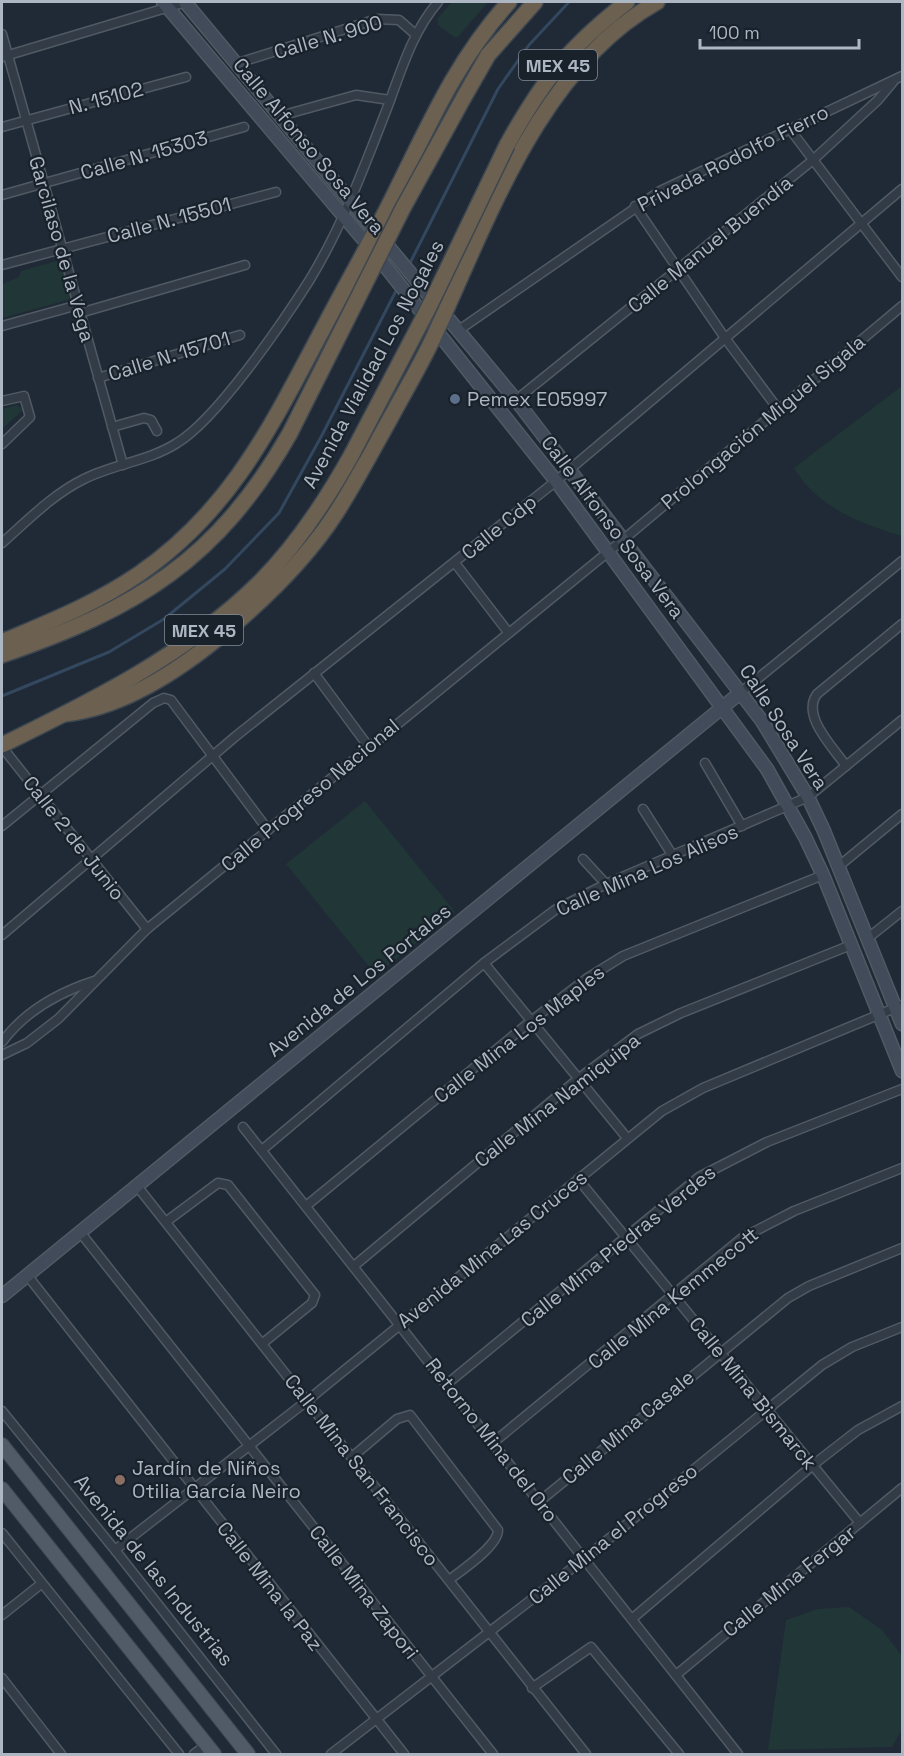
<svg xmlns="http://www.w3.org/2000/svg" width="904" height="1756" font-family="'Space Grotesk',sans-serif">
  <style>
    .green { fill: #213637 }
    .lines { fill: none; stroke-linecap: round; stroke-linejoin: round }
    .stream { stroke: #33475e; stroke-width: 3 }
    .street-casing { stroke: #505a64; stroke-width: 11 }
    .secondary-casing { stroke: #505a64; stroke-width: 15 }
    .primary-casing { stroke: #3c4550; stroke-width: 16 }
    .highway-casing { stroke: #3d4751; stroke-width: 18 }
    .street { stroke: #333c46; stroke-width: 8 }
    .secondary { stroke: #414b59; stroke-width: 12 }
    .primary { stroke: #515b67; stroke-width: 14 }
    .highway { stroke: #6c6050; stroke-width: 15 }
    .highway-bridge-casing { stroke: #3d4751; stroke-width: 18; stroke-linecap: butt }
    .highway-bridge { stroke: #6c6050; stroke-width: 15 }
    .service-dot { fill: #5c6f8a; stroke: #19212b; stroke-width: 2 }
    .education-dot { fill: #8d6e63; stroke: #19212b; stroke-width: 2 }
    .labels { text-anchor: middle; dominant-baseline: central; stroke-width: 4.5; stroke-linejoin: round; paint-order: stroke }
    .shield { fill: #19212b; stroke: #818a95; stroke-width: 1.5 }
    .shield-label { font-size: 18px; font-weight: bold; fill: #adb7c3 }
    .street-label { font-size: 20px; fill: #adb7c3; stroke: #19212b }
    .poi-label { font-size: 20px; fill: #adb7c3; stroke: #19212b; text-anchor: start }
  </style>
  <rect width="100%" height="100%" fill="#1f2a36"/>
  <!-- green -->
  <g class="green">
    <polygon points="452,2 488,2 458,37 454,37 438,25 437,19"/>
    <polygon points="60,260 71,299 2,318 3,284 19,277 21,271"/>
    <path d="M902 386V536C861 524 817 507 794 468Z"/>
    <polygon points="17,405 23,410 2,429 2,409"/>
    <polygon points="365,801 455,912 376,975 286,864"/>
    <polygon points="849,1607 882,1630 902,1656 902,1729 892,1747 768,1750 786,1620 818,1609"/>
  </g>
  <g class="lines">
    <!-- stream -->
    <g class="stream">
      <polyline points="409,265 498,89 529,45 569,2"/>
      <polyline points="2,696 109,652 164,619 225,569 279,513 321,437 398,287"/>
    </g>
    <defs>
      <g id="street">
        <polyline points="2,34 123,465"/>
        <polyline points="2,57 186,2"/>
        <polyline points="238,63 377,19 399,20 415,34"/>
        <polyline points="280,116 356,95 390,100"/>
        <polyline points="2,127 186,77"/>
        <polyline points="789,128 902,277"/>
        <polyline points="2,195 244,127"/>
        <polyline points="635,206 725,338 778,409"/>
        <polyline points="2,265 276,192"/>
        <polyline points="80,313 245,265"/>
        <polyline points="2,326 78,305"/>
        <polyline points="459,330 660,191 902,76"/>
        <polyline points="98,378 240,335"/>
        <polyline points="516,400 813,160 878,100 893,82"/>
        <polyline points="2,401 24,396 30,417 2,444"/>
        <polyline points="112,427 144,418 151,420 157,431"/>
        <path d="M2 543C27 521 53 494 84 479 114 464 149 461 177 443 217 419 283 322 309 281 342 227 363 170 386 111 401 72 411 34 438 2"/>
        <polyline points="455,563 508,632"/>
        <polyline points="314,673 368,746"/>
        <polyline points="740,693 902,561"/>
        <polyline points="2,747 147,929"/>
        <polyline points="705,763 742,826"/>
        <path d="M846 766C833 747 801 716 817 694L902 624"/>
        <polyline points="643,809 673,856"/>
        <polyline points="2,826 153,703 164,698 171,700 268,830"/>
        <polyline points="583,859 606,884"/>
        <polyline points="839,866 902,814"/>
        <polyline points="2,935 236,736 556,481 902,189"/>
        <polyline points="868,938 902,911"/>
        <polyline points="484,963 627,1138"/>
        <path d="M2 1042C25 1011 57 993 94 981"/>
        <polyline points="2,1055 27,1043 58,1019 147,929 624,539 902,306"/>
        <polyline points="243,1127 738,1754"/>
        <polyline points="262,1150 484,963 555,910 606,884 808,797 902,720"/>
        <polyline points="578,1179 860,1523"/>
        <polyline points="137,1186 586,1754"/>
        <polyline points="306,1206 531,1021 586,979 623,956 823,875"/>
        <polyline points="167,1221 218,1183 228,1185 315,1295 312,1303 263,1343"/>
        <polyline points="80,1232 493,1754"/>
        <polyline points="354,1266 578,1079 638,1034 681,1013 851,945"/>
        <polyline points="27,1275 404,1754"/>
        <polyline points="447,1384 699,1177 767,1142 902,1089"/>
        <polyline points="2,1411 115,1550 276,1754"/>
        <polyline points="494,1442 742,1238 794,1211 902,1168"/>
        <path d="M352 1457 397 1419 410 1415 498 1530C498 1546 462 1570 449 1580"/>
        <polyline points="540,1501 788,1298 809,1286 902,1248"/>
        <polyline points="2,1533 179,1754"/>
        <polyline points="115,1550 308,1400 662,1111 703,1088 902,1005"/>
        <polyline points="2,1615 41,1584"/>
        <polyline points="633,1618 813,1465 858,1430 902,1406"/>
        <polyline points="676,1675 902,1488"/>
        <polyline points="2,1678 61,1754"/>
        <polyline points="532,1688 591,1647 679,1754"/>
        <polyline points="194,1754 206,1745"/>
        <polyline points="331,1754 584,1559 822,1365 852,1347 902,1327"/>
      </g>
      <g id="secondary">
        <polyline points="163,2 373,251 556,481 767,769 805,837 823,875 902,1071"/>
        <polyline points="185,2 516,400 762,721 808,797 824,831 902,1024"/>
        <polyline points="2,1296 740,693"/>
      </g>
      <g id="primary">
        <polyline points="2,1445 248,1754"/>
        <polyline points="2,1489 214,1754"/>
      </g>
      <g id="highway">
        <polyline points="464,97 488,55 535,2"/>
        <path d="M507 145C543 80 569 47 627 2"/>
        <path d="M2 642C49 622 97 603 139 574 233 509 272 424 324 327 347 283 372 240 394 195 429 125 456 61 509 2"/>
        <path d="M2 655C136 609 218 560 290 433"/>
        <path d="M65 714C120 708 175 673 218 638 262 602 305 561 336 513 356 482 373 449 391 417 406 389 423 361 436 332 489 217 541 67 657 2"/>
        <path d="M2 745C92 701 187 654 259 583 297 545 326 501 352 454"/>
      </g>
    </defs>
    <!-- street casing -->
    <use href="#street" class="street-casing"/>
    <!-- secondary casing -->
    <use href="#secondary" class="secondary-casing"/>
    <!-- primary casing -->
    <use href="#primary" class="primary-casing"/>
    <!-- highway casing -->
    <use href="#highway" class="highway-casing"/>
    <!-- street -->
    <use href="#street" class="street"/>
    <!-- secondary -->
    <use href="#secondary" class="secondary"/>
    <!-- primary -->
    <use href="#primary" class="primary"/>
    <!-- highway -->
    <use href="#highway" class="highway"/>
    <defs>
      <g id="highway-bridge">
        <polyline points="290,433 403,208 464,97"/>
        <polyline points="352,454 429,307 507,145"/>
      </g>
    </defs>
    <!-- highway-bridge casing -->
    <use href="#highway-bridge" class="highway-bridge-casing"/>
    <!-- highway-bridge -->
    <use href="#highway-bridge" class="highway-bridge"/>
  </g>
  <!-- markers -->
  <circle class="service-dot" cx="455" cy="399" r="6"/>
  <circle class="education-dot" cx="120" cy="1480" r="6"/>
  <g class="labels">
    <!-- shield labels -->
    <g class="shield">
      <rect x="519" y="50" width="78" height="30" rx="4.5"/>
      <rect x="165" y="615" width="78" height="30" rx="4.5"/>
    </g>
    <g class="shield-label">
      <text x="558" y="65">MEX 45</text>
      <text x="204" y="630">MEX 45</text>
    </g>
    <!-- street labels -->
    <g class="street-label">
      <text transform="translate(328 37) rotate(-16)">Calle N. 900</text>
      <text transform="translate(106 98) rotate(-15)">N. 15102</text>
      <text transform="translate(309 146) rotate(50)">Calle Alfonso Sosa Vera</text>
      <text transform="translate(144 155) rotate(-16)">Calle N. 15303</text>
      <text transform="translate(733 158) rotate(-27)">Privada Rodolfo Fierro</text>
      <text transform="translate(169 220) rotate(-15)">Calle N. 15501</text>
      <text transform="translate(710 244) rotate(-39)">Calle Manuel Buendía</text>
      <text transform="translate(62 249) rotate(74)">Garcilaso de la Vega</text>
      <text transform="translate(169 356) rotate(-17)">Calle N. 15701</text>
      <text transform="translate(373 364) rotate(-62)">Avenida Vialidad Los Nogales</text>
      <text transform="translate(763 422) rotate(-40)">Prolongación Miguel Sigala</text>
      <text transform="translate(499 527) rotate(-39)">Calle Cdp</text>
      <text transform="translate(613 527) rotate(53)">Calle Alfonso Sosa Vera</text>
      <text transform="translate(784 727) rotate(57)">Calle Sosa Vera</text>
      <text transform="translate(310 795) rotate(-40)">Calle Progreso Nacional</text>
      <text transform="translate(74 838) rotate(52)">Calle 2 de Junio</text>
      <text transform="translate(647 870) rotate(-24)">Calle Mina Los Alisos</text>
      <text transform="translate(359 980) rotate(-39)">Avenida de Los Portales</text>
      <text transform="translate(519 1034) rotate(-38)">Calle Mina Los Maples</text>
      <text transform="translate(557 1100) rotate(-38)">Calle Mina Namiquipa</text>
      <text transform="translate(618 1246) rotate(-39)">Calle Mina Piedras Verdes</text>
      <text transform="translate(492 1249) rotate(-39)">Avenida Mina Las Cruces</text>
      <text transform="translate(673 1298) rotate(-39)">Calle Mina Kemmecott</text>
      <text transform="translate(753 1393) rotate(51)">Calle Mina Bismarck</text>
      <text transform="translate(628 1427) rotate(-40)">Calle Mina Casale</text>
      <text transform="translate(492 1440) rotate(52)">Retorno Mina del Oro</text>
      <text transform="translate(362 1470) rotate(52)">Calle Mina San Francisco</text>
      <text transform="translate(613 1534) rotate(-39)">Calle Mina el Progreso</text>
      <text transform="translate(154 1570) rotate(51)">Avenida de las Industrias</text>
      <text transform="translate(789 1581) rotate(-39)">Calle Mina Fergar</text>
      <text transform="translate(270 1586) rotate(52)">Calle Mina la Paz</text>
      <text transform="translate(364 1592) rotate(52)">Calle Mina Zapori</text>
    </g>
    <!-- poi labels -->
    <g class="poi-label">
      <text x="467" y="399">Pemex E05997</text>
      <text x="132" y="1468">Jardín de Niños<tspan x="132" dy="23">Otilia García Neiro</tspan></text>
    </g>
  </g>
  <!-- border -->
  <rect width="904" height="1756" fill="none" stroke="#adb7c3" stroke-width="6"/>
  <!-- scale -->
  <path d="M700 39v9h159v-9" fill="none" stroke="#adb7c3" stroke-width="3"/>
  <text x="709" y="39" font-size="18" fill="#adb7c3" stroke="#19212b" stroke-width="4.5" paint-order="stroke">100 m</text>
</svg>
